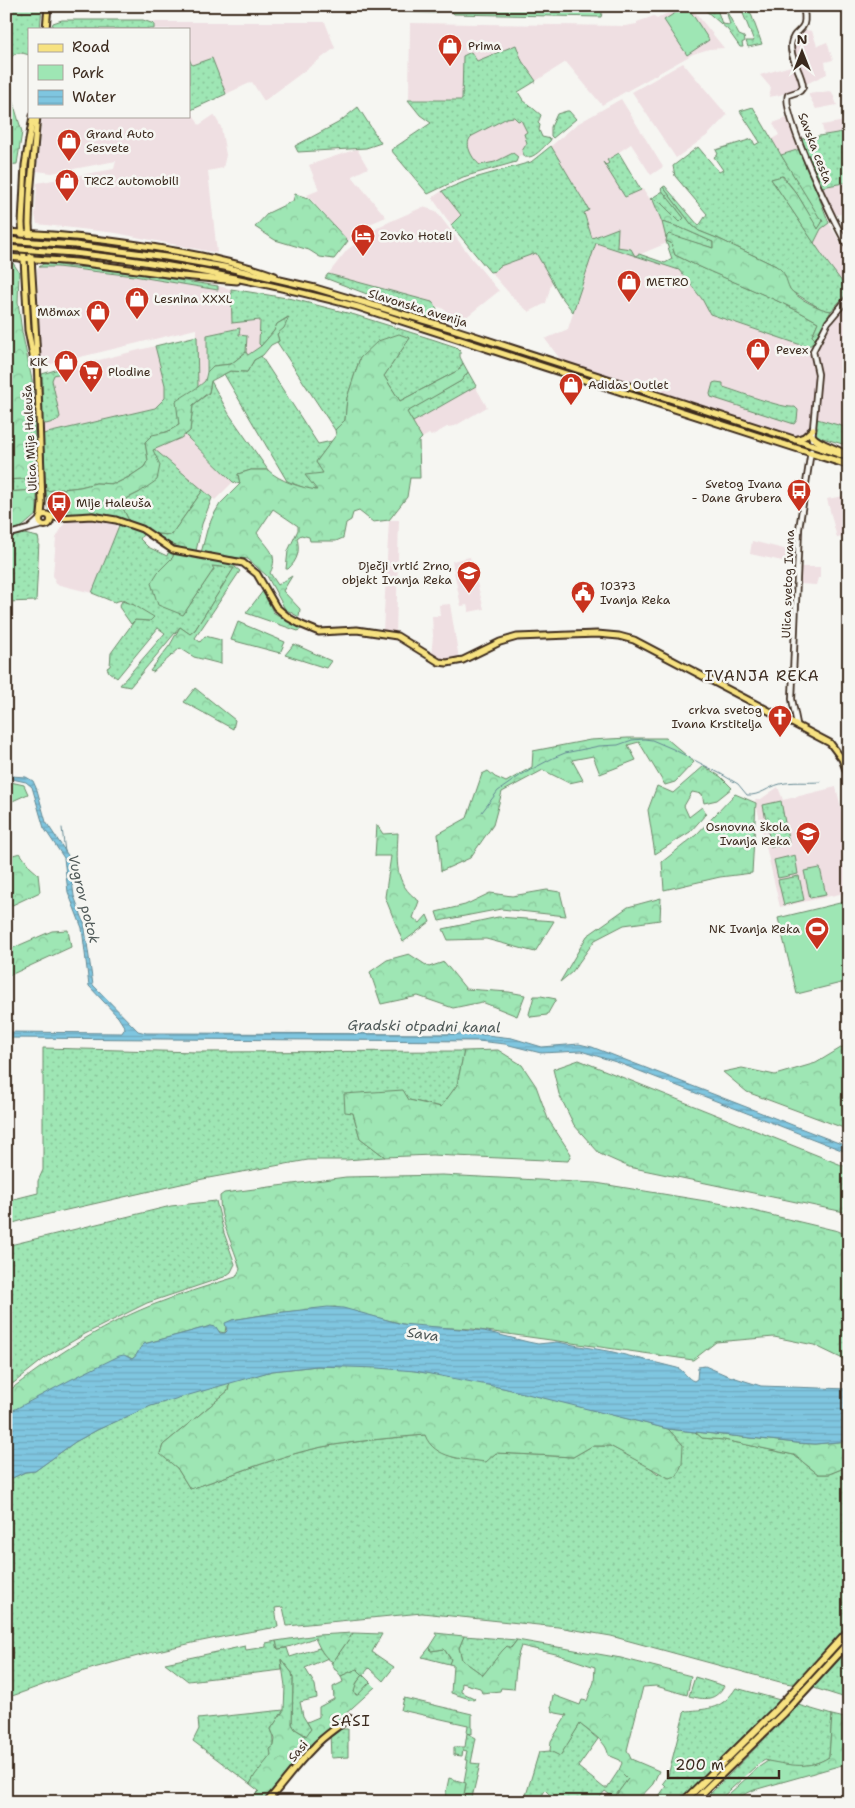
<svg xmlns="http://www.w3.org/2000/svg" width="855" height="1808" font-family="'Shantell Sans',sans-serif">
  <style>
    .built { fill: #efdfe2 }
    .grass { fill: url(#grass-dots); stroke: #6c8869 }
    .forest { fill: url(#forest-crowns); stroke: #6c8869 }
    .park { fill: #9ee6b4; stroke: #6c8869 }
    .water { fill: url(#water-rules); stroke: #648892 }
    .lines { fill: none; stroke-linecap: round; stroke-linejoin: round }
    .stream { stroke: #648892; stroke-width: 1 }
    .minor-casing { stroke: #3b2a1e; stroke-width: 8 }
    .major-casing { stroke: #3b2a1e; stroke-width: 9 }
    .highway-casing { stroke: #3b2a1e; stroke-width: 10 }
    .minor { stroke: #f6f6f2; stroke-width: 4.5 }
    .major { stroke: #f7e281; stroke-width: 5 }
    .highway { stroke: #f7e281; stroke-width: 6 }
    .major-bridge-casing { stroke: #3b2a1e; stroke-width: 9; stroke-linecap: butt }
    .major-bridge { stroke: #f7e281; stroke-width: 5 }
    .labels { text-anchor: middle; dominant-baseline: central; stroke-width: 5; stroke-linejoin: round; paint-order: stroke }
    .poi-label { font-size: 12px; fill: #3b2a1e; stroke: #f6f6f2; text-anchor: start }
    .street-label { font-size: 12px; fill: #3b2a1e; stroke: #f6f6f2 }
    .water-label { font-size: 14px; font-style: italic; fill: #4f5958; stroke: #f6f6f2 }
    .quarter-label { font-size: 15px; letter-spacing: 1px; fill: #3b2a1e; stroke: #f6f6f2 }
  </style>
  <defs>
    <pattern id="grass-dots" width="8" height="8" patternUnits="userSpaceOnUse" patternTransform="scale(1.25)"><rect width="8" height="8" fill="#9ee6b4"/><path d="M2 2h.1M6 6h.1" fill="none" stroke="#89c59a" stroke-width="1.8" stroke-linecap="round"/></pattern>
    <pattern id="forest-crowns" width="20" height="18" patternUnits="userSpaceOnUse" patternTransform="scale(1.25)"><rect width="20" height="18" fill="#9ee6b4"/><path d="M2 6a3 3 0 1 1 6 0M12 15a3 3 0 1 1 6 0" fill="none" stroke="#89c59a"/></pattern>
    <pattern id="water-rules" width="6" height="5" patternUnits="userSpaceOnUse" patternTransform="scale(1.25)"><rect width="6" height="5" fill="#7fc6e0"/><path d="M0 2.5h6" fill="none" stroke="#6faac0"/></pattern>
  </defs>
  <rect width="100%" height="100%" fill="#f6f6f2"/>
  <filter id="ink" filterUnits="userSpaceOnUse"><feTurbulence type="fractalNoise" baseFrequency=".02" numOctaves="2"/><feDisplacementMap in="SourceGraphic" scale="10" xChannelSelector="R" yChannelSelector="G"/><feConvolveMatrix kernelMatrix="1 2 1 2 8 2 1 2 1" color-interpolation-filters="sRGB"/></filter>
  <g filter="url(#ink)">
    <!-- built -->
    <g class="built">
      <polygon points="679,6 690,6 724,48 709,49 693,54 602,105 566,62 536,81 522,61 516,45 477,61 462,100 409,99 410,23 625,26 637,24 637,22 654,16 657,19"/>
      <polygon points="154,22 325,22 335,48 264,101 252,82 226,94 212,58 192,65 189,59 189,29 154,29"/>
      <polygon points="806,30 812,31 817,46 827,42 833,60 825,62 827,74 806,84 795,56 794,45 798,35"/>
      <polygon points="683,63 727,115 708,135 676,158 632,92"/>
      <polygon points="794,65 800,87 780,95 769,97 771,88 760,75"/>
      <polygon points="830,91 832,92 837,105 816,109 808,94"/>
      <polygon points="621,99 663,167 651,175 631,144 607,160 609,163 606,165 625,197 643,189 650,199 653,200 661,216 667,243 636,256 679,270 702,299 710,314 807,346 807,351 811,356 816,373 810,427 806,434 796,437 742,419 728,416 598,373 560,359 545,339 568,329 595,243 635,255 617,247 592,238 584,212 589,210 551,146 577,124"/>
      <polygon points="189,106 199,125 214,115 221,127 226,155 223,168 208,171 217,253 116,233 37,224 35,215 37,183 114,169 116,161 52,173 37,171 42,116 189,116"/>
      <polygon points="520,111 537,130 524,154 511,159 479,167 458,143"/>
      <polygon points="787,118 798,149 781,155 772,139 779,135 773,123"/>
      <polygon points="845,121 849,131 824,135 822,125"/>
      <polygon points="357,149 368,168 352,176 386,217 365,226 348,241 307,195 319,190 309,165"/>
      <polygon points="849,182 849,213 834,215 822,187"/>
      <polygon points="442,191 461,216 451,225 433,199 433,197"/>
      <polygon points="423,207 436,211 473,260 499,291 460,322 442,308 325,278 347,250 380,226"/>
      <polygon points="829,223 849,257 848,291 814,243 821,229"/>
      <polygon points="536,253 552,281 546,303 529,312 515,300 489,270"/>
      <polygon points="39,267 57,267 134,276 217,290 218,286 231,289 232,323 261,320 259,344 261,346 248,355 246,352 247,336 239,335 239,328 207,335 205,381 198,387 196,329 47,365 44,364 41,360 37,270"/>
      <polygon points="849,303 849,446 815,433 820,370 814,356 814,349 836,318"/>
      <polygon points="155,346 165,385 165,398 155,408 43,434 43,374"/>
      <polygon points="475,386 487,407 455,426 447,427 431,436 429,434 422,438 413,422"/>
      <polygon points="185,435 233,482 215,500 154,449"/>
      <polygon points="849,495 849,536 837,538 827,499"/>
      <polygon points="95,519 117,525 116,527 118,528 92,593 56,584 53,575 56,538 64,524 69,521"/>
      <polygon points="389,520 399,520 396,634 383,631"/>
      <polygon points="752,541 796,552 796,564 750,554"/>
      <polygon points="470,557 484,609 469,612 467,605 461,606 452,561"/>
      <polygon points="800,567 820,567 820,578 818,578 816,585 799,584"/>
      <polygon points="450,604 459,659 440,660 431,656 433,636 432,616 440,616 439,605"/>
      <polygon points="778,787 783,800 836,787 849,841 849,892 780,907 755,799 761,799"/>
    </g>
    <!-- grass -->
    <g class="grass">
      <path d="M6 6H42L40 29H29V55C12 49 11 57 6 71Z"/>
      <polygon points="334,6 355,6 356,10 371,10 371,6 411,6 411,11 425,11 427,6 438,6 436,13 336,11"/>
      <polygon points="702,6 716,6 722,24 730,25 726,10 739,35 744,37 745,41 742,43 743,47 740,47 728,30 704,9"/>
      <polygon points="740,6 765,6 750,11 762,44 748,47 746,41 754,41"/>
      <polygon points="62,20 143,20 154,24 154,29 51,29 53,23"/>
      <path d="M516 45 522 61 536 81 518 92 523 100 541 115 538 123 540 125 539 130 542 137 551 139 550 141C543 147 535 159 525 157L522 151 527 143 524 134 527 132 521 120 518 121 514 117 507 118 472 136C463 143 472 159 480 165L495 162 513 153 518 157 516 162 463 177 428 194 391 150 431 123 420 115 408 100H462L463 56 471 52 477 61Z"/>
      <polygon points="212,58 226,94 191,110 189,106 189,59 192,65"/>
      <polygon points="358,107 381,143 366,148 298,152 295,146 338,123"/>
      <polygon points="753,107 781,155 823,221 818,230 797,194 783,176 771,179 827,262 849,291 831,311 823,310 791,291 776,266 719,239 699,231 692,225 663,187 665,186 699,226 707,214 675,176 673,166 698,147 719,172 723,170 714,157 718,154 716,150 752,139 755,145 760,142 740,111"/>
      <polygon points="567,111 569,111 576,119 553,138 551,136 551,127 557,114"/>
      <polygon points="849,131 849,182 822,187 801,139"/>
      <path d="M551 146 589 210 584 213 592 238 618 228 617 247 631 249 635 256 639 254 665 263 672 259 666 241 671 243 675 255C723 279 772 295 818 322L812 336 815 339C813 344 810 347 804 346L710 314 702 299 679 270 596 243 573 312 560 295 536 253 500 266 495 271 490 272 451 225 461 215 442 191 471 179 531 162Z"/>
      <polygon points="619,153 641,190 625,197 603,162 606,165 609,163 607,160"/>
      <polygon points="663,191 684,218 680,222 661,203 652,198"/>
      <path d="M662 222C680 226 696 235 713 242V248L669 235 666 238Z"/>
      <polygon points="49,263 71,267 95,268 125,272 218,286 218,290 134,276 57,267 39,267 43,264"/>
      <path d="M328 274 432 302C437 307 438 311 436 318L433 319 371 298 372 296 325 278Z"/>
      <polygon points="231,289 293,299 355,315 435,340 456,347 460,351 460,357 463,363 459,370 400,401 384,376 410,338 360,358 347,398 345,420 335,430 277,342 279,341 277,334 288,317 277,324 274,331 261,346 259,344 260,320 232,323"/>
      <polygon points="240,328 239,335 247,336 246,352 231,364 213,366 207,372 207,335"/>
      <path d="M197 336 198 387 195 390C188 405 184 426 166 432 157 435 152 434 145 442L148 460 144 467 129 477 115 484 96 483 80 487 46 491 43 434 155 408 165 398V385L155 346Z"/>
      <polygon points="261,356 318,444 332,441 316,462 324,473 318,490 307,489 287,481 224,374 230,371 247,372 254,360"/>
      <polygon points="65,367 65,372 54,375 52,380 60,417 57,421 46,424 42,422 42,374"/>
      <polygon points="468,372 476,386 413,422 406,412 461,381"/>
      <polygon points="211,381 229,414 268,470 251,470 238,474 240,484 233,482 185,435 190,431 193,405 209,393"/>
      <path d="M716 382 723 383V387C737 391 783 409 795 407L798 410 797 420 794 424 711 397 710 394 713 383Z"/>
      <polygon points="817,419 849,428 849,446 816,436"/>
      <polygon points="154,449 203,490 171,535 156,534 141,525 129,521 120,502 140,492"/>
      <polygon points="37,478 37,490 6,492 6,480"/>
      <polygon points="120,523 137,529 144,533 140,539 148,547 167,556 168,553 174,552 173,557 158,572 183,615 214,569 211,566 234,568 195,630 190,634 180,627 130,687 120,685 165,633 158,628 117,678 109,672 107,668 110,666 111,653 135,620 150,621 134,605 122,600 114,602 92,593"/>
      <polygon points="24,534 38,537 39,541 36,601 6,602 6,538"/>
      <polygon points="781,801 789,844 771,847 763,805"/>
      <polygon points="795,855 798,874 778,878 774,860"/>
      <polygon points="799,876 804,900 784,905 778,880"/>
      <polygon points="43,1048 197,1052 464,1051 457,1085 442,1107 409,1100 353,1113 360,1138 385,1157 346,1160 308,1160 203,1179 27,1219 6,1225 6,1201 38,1193 38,1181 43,1170"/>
      <polygon points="216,1201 224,1233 235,1264 231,1272 224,1277 147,1303 85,1334 49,1355 6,1389 6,1246 171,1206"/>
      <path d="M230 1382 228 1391 163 1445 160 1453 177 1468 190 1489C233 1475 277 1456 322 1447 356 1441 391 1438 425 1435L450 1456 456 1458 496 1453 573 1457 592 1446H610L647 1465 658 1474 683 1445 668 1429 695 1432 702 1438 724 1440 794 1455 818 1474H829L849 1466V1699L814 1688 780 1682 611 1636 558 1627 422 1613 287 1626 283 1607 275 1608 278 1627C208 1638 138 1654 71 1675 49 1682 28 1691 6 1698V1481L25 1472 35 1471 75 1442 97 1430 150 1406Z"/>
      <path d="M353 1633 382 1634 372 1652 394 1667 383 1681 369 1668 363 1675 370 1682 358 1696 354 1692C355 1684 358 1681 363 1675L357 1669 341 1676 336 1670H335L331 1662H333Z"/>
      <path d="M464 1636 517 1640C507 1654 493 1661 483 1675L462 1660 459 1648Z"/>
      <polygon points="276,1641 278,1649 287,1648 290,1657 319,1648 328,1658 305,1668 315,1685 317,1698 300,1702 303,1716 311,1729 307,1736 295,1729 292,1724 293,1679 292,1673 281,1660 282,1670 188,1681 165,1663 245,1646 246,1650 266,1647 266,1643"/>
      <polygon points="430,1647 431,1651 444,1649 451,1660 449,1664 422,1657"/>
      <path d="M695 1677 724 1686C715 1701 705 1700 689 1696Z"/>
      <path d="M736 1688 780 1700 751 1731 679 1802H655L666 1786 663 1783 668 1776 684 1713 686 1711C710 1709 722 1709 736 1688Z"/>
      <path d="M798 1705 832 1715 829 1757C811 1769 785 1768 765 1760L757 1765 717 1802H702Z"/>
      <path d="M284 1710 271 1729C282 1754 261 1764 250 1784L193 1741 199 1729 198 1719Z"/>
      <polygon points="580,1724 598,1739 578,1767 604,1788 607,1788 619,1770 628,1779 614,1798 605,1791 596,1802 557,1802 545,1790 539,1802 524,1802 539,1752 550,1751 560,1755"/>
      <polygon points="340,1729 348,1729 348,1757 331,1758 330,1733"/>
      <polygon points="467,1733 476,1738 471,1763 480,1764 471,1802 463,1800 466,1784 464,1782 468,1760 465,1760 467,1751 463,1750 462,1756 454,1755 454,1747 465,1747"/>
    </g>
    <!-- forest -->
    <g class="forest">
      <polygon points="13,102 22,132 17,164 6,165 6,107"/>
      <polygon points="800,149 829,223 821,229 814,243 771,179 782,176 797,194 818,229 823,221 819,217 781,155"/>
      <path d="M663 187 692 225 699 231 719 239 776 266C787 273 785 279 790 289 796 298 821 310 831 311L815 339 812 336 818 322C772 295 722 279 675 255L671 243 666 241 667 236 669 234 713 248V242C696 235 680 226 662 222L653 200 650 199 652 198 661 203 680 222 684 218 661 189Z"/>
      <polygon points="295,194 308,198 348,241 334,259 320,257 309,250 275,240 255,227 268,213 293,201"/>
      <polygon points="6,263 13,263 19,272 18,302 22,332 32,380 37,478 6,480"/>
      <polygon points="289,317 284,328 277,334 279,341 271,345 263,355 254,360 247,372 230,371 211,381 209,392 193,405 190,431 181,438 153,450 160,465 157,480 140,492 120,502 129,521 94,512 58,516 49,510 46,491 80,487 96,483 115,484 129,477 144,467 148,460 145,442 152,435 167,432 179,425 176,401 198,387 205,381 207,372 213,366 231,364 246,352 248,355 261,346 274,331 277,324"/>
      <path d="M399 334 410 338 384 376 400 401 459 370 463 363 468 372 461 381 407 412 422 438 419 441 420 478H410L407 497 389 520 373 522 359 511 353 513 351 520 346 523 343 538 336 541H310L309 537 301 535 297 538C300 551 298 560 288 569H286L288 551 298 530V526L273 509 257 533C267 548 280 554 270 573L278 585 292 576 283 591 300 609 299 617 285 609 267 576 248 559 201 553 207 530 213 516 220 504 240 484 238 474 251 470H268C279 481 302 488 317 490L305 475 323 473 316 462 336 435 335 430 345 420 347 398 360 358 378 341Z"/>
      <polygon points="37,490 37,514 22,527 6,532 6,492"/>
      <path d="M203 490 212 498 202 524 196 551C178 548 171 545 156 534L171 535Z"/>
      <polygon points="174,552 234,563 235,567 240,571 195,638 200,642 205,636 221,640 221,664 194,657 180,648 153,672 150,671 170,645 180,627 190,634 195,630 234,568 212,566 214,569 183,615 158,605 151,583 158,572 173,557"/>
      <polygon points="263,591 273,612 301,629 298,631 246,613"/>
      <polygon points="122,601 134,605 154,617 150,621 135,620 131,624 119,607"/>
      <polygon points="238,622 285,642 280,653 231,640"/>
      <polygon points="294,644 331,661 326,668 285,655"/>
      <polygon points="195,688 235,720 233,729 184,702"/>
      <polygon points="628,738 666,738 694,762 675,782 665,785 639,742 628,745 636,760 600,774 593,756 572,760 583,780 569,783 543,770 502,792 493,825 470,858 441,871 438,834 467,818 482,774 488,771 495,777 506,782 532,767 533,751 590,740"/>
      <polygon points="704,766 721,777 732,788 717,800 704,803 702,794 692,792 684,806 689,817 702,807 706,814 690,832 655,854 648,810 657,786 673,793"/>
      <polygon points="6,781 24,785 28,794 6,804"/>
      <polygon points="735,794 756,803 752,873 720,877 664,890 662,862 696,835"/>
      <path d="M377 825 383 834 398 833C397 861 393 883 419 901L413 918 420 923 427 915 430 922 403 942 385 897 391 856H375Z"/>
      <polygon points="20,853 30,867 38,874 40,892 6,908 6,857"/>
      <polygon points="547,890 560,892 566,916 501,909 439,921 436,912 465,905 490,893 512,896"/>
      <polygon points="661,898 660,920 624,925 595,940 572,972 560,982 587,936 628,907"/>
      <polygon points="498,917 554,921 535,952 486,939 448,940 443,929"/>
      <polygon points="68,930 71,947 6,977 6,951 52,931"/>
      <polygon points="409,954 429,967 444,962 466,989 509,992 525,995 517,1016 482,1002 453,1008 418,996 381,1004 370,972 387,960"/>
      <polygon points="534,996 541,996 556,999 547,1015 531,1017 529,1014"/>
      <polygon points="849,1043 849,1130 747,1092 723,1072 742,1068 775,1075 816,1063"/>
      <polygon points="498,1050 522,1065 536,1086 548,1119 571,1154 568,1161 432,1155 385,1157 360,1138 353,1113 345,1112 344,1094 403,1090 409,1100 441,1107 457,1085 464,1051"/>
      <polygon points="579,1060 849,1168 849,1213 629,1167 600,1154 574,1125 559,1094 553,1069"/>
      <path d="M442 1175 596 1183 724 1204 838 1231 849 1236V1363L845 1360 814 1345 774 1337 716 1342 693 1360 472 1329 411 1326 335 1307 275 1313 232 1320 226 1326 225 1333 220 1332 211 1326 144 1344C139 1348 138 1356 132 1359L127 1356 6 1414V1393C50 1359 98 1327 150 1306 178 1295 207 1286 236 1277L240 1269C234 1245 219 1222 220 1196L224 1193 346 1177Z"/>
      <path d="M317 1366C349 1366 383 1366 415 1371 500 1384 584 1408 668 1429L683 1445 682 1464 677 1476 669 1478 610 1446H592L573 1457 496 1453 486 1462C464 1459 434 1459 425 1435 390 1438 356 1441 322 1447 277 1456 233 1475 190 1489L177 1468 160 1454 163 1445 228 1391 230 1382 272 1371Z"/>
      <polygon points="695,1432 797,1443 815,1444 849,1441 849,1466 829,1474 818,1474 794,1455 724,1440 702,1438"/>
      <path d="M353 1633 333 1662C324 1658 319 1647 315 1638 303 1641 290 1648 278 1649L276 1641 317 1635Z"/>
      <path d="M435 1633 464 1636 459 1648 462 1660 483 1675 502 1651 507 1646 511 1648 517 1640 621 1658 691 1676 687 1695 656 1686 643 1687 627 1750 631 1759 659 1771 653 1784 636 1802H621L614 1798 628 1779 619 1770 622 1763 620 1760 608 1755C608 1742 589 1732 580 1724L560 1756 550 1751 551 1741 567 1715 556 1713 552 1711 551 1706 553 1695 580 1705 582 1700 587 1701 594 1682 595 1667 556 1654 521 1646 517 1658 514 1689 501 1688 500 1691 482 1693 480 1688 462 1683 461 1692 474 1698 475 1699 473 1700 451 1693 453 1665 449 1664 451 1659 444 1649 431 1651 430 1647 437 1636Z"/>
      <polygon points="281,1659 292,1673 293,1679 292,1724 295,1729 306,1736 311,1729 307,1722 319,1717 319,1707 334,1699 333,1687 343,1682 341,1676 357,1669 363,1675 357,1682 354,1692 356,1695 358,1695 370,1682 375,1687 320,1737 263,1802 242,1802 255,1795 259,1791 250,1784 255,1775 271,1755 270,1749 274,1746 275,1739 271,1729 284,1710 285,1686"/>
      <polygon points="404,1698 472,1714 472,1734 467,1733 468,1725 401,1710"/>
      <path d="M832 1715 849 1719V1763L754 1790 737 1798 738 1802H720L759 1767 768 1761C790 1765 809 1770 829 1757Z"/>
      <polygon points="449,1778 466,1783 463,1800 445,1797"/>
    </g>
    <!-- park -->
    <g class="park">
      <polygon points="501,6 604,6 601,17 454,14 452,12 455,9"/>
      <polygon points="686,6 687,6 709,40 687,55 664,20"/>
      <polygon points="820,868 826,895 810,898 804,871"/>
      <polygon points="844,902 849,919 849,981 797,994 778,918"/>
    </g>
    <!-- water -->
    <g class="water">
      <polygon points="6,771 11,776 26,777 33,781 37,790 46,822 69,857 74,896 84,922 93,985 138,1031 146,1033 478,1034 512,1038 542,1047 579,1044 592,1047 849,1147 849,1153 619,1063 581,1051 541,1053 505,1044 478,1041 6,1038 6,1032 122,1033 125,1028 118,1017 89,986 82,928 68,892 64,858 44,828 32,787 26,782 12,779 6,776"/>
      <path d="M328 1307 343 1308 402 1324 484 1331 528 1342 538 1344 557 1342 613 1352 677 1368C684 1370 687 1379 694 1381L697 1379 698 1367 705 1366 726 1375 761 1386 849 1389V1441L815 1444 797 1443 668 1429 503 1388 415 1371 377 1368 317 1366 272 1371 151 1406 97 1430 75 1442 35 1471 25 1472 6 1481V1414L70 1380 119 1356 124 1355 132 1359C138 1356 138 1348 144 1344L211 1326 216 1327 220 1333H225L227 1331 225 1323 232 1320 275 1313Z"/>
    </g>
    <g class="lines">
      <!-- stream -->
      <g class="stream">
        <path d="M482 812 498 791 521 775 553 758 565 753 599 746 618 745 632 740 644 739 652 740 673 749 721 774 738 784 747 795C760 796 768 787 780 784 793 781 807 783 820 782"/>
        <polyline points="62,828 65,852"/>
      </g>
      <defs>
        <g id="minor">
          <path d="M803 6C810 36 793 26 791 45 790 60 802 72 803 87L800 91 788 95C781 113 836 227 849 248"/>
          <polyline points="812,439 818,374 813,351 828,322 849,297"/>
          <polyline points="31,527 39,520"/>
          <polyline points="6,535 43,525"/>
          <polyline points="797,724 792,699 799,529 811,451"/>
        </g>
        <g id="major">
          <polyline points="46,29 48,6"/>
          <polyline points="33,116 25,165 22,223 28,330 35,366"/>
          <polyline points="37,116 30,195 29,224 37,357 42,504 41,515"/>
          <path d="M6 232C71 235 137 243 201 256 226 262 251 266 275 276"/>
          <polyline points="75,245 166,257 224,267 315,288 453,329 812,445"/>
          <path d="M73 253C170 263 264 282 358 307L811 453"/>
          <polyline points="6,257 77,262 182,276 237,281"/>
          <polyline points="795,440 804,437 813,429"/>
          <circle cx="45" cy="520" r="5.5"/>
          <polyline points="50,516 58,518 92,516 116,520 142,529 173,550 243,563 257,574 276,607 289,618 302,625 319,632 357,630 397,636 439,662 447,663 463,660 500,642 517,637 597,634 619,636 634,640 830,743 842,759 849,778"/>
          <path d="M267 1802C283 1784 296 1765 313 1748 323 1736 337 1728 349 1718"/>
        </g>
        <g id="highway">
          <path d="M812 436C820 446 838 448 849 457"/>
          <polyline points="812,445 843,455"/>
          <polyline points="811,453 849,465"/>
          <polyline points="683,1802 778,1708 849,1630"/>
          <polyline points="693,1802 784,1713 849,1642"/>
        </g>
      </defs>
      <!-- minor casing -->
      <use href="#minor" class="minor-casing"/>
      <!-- major casing -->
      <use href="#major" class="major-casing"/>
      <!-- highway casing -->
      <use href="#highway" class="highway-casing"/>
      <!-- minor -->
      <use href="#minor" class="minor"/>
      <!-- major -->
      <use href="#major" class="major"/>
      <!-- highway -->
      <use href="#highway" class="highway"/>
      <defs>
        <g id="major-bridge">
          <polyline points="6,240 75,245"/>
          <polyline points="6,248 73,253"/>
        </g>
      </defs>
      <!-- major-bridge casing -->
      <use href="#major-bridge" class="major-bridge-casing"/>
      <!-- major-bridge -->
      <use href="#major-bridge" class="major-bridge"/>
    </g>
  </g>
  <!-- icons -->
  <defs>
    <symbol id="shop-pin" viewBox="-11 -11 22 30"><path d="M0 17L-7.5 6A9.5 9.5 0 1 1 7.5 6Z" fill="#c8321e" stroke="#f6f6f2"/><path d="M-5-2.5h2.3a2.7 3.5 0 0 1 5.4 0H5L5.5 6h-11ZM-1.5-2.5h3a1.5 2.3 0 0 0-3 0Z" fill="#fff"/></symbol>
    <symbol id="hotel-pin" viewBox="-11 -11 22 30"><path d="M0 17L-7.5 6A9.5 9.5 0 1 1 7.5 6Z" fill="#c8321e" stroke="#f6f6f2"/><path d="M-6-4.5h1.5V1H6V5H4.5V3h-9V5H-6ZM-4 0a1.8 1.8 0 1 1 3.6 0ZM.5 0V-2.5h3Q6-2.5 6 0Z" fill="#fff"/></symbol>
    <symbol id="supermarket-pin" viewBox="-11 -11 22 30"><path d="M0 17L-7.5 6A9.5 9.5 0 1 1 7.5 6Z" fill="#c8321e" stroke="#f6f6f2"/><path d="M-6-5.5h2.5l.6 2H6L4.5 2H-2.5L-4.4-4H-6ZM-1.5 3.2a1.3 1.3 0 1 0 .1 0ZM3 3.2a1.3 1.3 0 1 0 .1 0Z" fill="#fff"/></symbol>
    <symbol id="bus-pin" viewBox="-11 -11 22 30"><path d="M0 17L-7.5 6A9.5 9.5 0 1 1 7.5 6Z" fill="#c8321e" stroke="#f6f6f2"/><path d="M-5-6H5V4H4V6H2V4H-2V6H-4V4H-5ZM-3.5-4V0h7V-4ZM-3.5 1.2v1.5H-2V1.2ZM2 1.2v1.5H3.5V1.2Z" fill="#fff"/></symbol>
    <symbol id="school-pin" viewBox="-11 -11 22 30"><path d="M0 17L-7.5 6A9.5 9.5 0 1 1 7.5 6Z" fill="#c8321e" stroke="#f6f6f2"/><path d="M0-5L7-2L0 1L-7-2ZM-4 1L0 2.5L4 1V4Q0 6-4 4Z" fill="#fff"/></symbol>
    <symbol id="civic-pin" viewBox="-11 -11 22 30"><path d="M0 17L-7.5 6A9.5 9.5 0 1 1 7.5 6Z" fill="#c8321e" stroke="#f6f6f2"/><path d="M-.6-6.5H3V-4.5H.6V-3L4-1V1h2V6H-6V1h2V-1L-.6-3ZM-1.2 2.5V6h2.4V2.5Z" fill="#fff"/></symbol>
    <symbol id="church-pin" viewBox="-11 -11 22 30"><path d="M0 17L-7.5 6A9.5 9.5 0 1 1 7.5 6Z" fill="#c8321e" stroke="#f6f6f2"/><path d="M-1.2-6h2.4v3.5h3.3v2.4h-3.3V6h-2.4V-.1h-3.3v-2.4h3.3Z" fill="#fff"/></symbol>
    <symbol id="stadium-pin" viewBox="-11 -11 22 30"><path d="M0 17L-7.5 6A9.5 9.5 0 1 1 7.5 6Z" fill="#c8321e" stroke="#f6f6f2"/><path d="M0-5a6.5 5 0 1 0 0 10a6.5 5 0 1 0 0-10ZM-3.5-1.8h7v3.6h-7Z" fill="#fff"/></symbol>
  </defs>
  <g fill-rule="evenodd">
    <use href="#shop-pin" x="436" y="32" width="28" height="38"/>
    <use href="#shop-pin" x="55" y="127" width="28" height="38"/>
    <use href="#shop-pin" x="53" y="167" width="28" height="38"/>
    <use href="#hotel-pin" x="349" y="222" width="28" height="38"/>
    <use href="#shop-pin" x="615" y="268" width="28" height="38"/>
    <use href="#shop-pin" x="123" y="285" width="28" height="38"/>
    <use href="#shop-pin" x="84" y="298" width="28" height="38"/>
    <use href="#shop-pin" x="744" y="336" width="28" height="38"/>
    <use href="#shop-pin" x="52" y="348" width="28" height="38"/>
    <use href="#supermarket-pin" x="77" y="358" width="28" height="38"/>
    <use href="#shop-pin" x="557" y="371" width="28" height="38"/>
    <use href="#bus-pin" x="785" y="477" width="28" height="38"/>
    <use href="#bus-pin" x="45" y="489" width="28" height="38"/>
    <use href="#school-pin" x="455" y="559" width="28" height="38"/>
    <use href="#civic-pin" x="569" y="579" width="28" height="38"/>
    <use href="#church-pin" x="766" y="703" width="28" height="38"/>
    <use href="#school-pin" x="794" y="820" width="28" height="38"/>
    <use href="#stadium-pin" x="803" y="915" width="28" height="38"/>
  </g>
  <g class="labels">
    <!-- poi labels -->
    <g class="poi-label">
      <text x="468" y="46">Prima</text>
      <text x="86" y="134">Grand Auto<tspan x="86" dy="14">Sesvete</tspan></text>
      <text x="84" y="181">TRCZ automobili</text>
      <text x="380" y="236">Zovko Hoteli</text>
      <text x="646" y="282">METRO</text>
      <text x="154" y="299">Lesnina XXXL</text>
      <text x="80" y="312" text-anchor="end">Mömax</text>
      <text x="776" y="350">Pevex</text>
      <text x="48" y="362" text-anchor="end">KiK</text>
      <text x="108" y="372">Plodine</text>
      <text x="588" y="385">Adidas Outlet</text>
      <text x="782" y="484" text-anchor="end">Svetog Ivana<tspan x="782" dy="14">- Dane Grubera</tspan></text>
      <text x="76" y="503">Mije Haleuša</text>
      <text x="452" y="566" text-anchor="end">Dječji vrtić Zrno,<tspan x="452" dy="14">objekt Ivanja Reka</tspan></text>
      <text x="600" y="586">10373<tspan x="600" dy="14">Ivanja Reka</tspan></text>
      <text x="762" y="710" text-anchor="end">crkva svetog<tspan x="762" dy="14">Ivana Krstitelja</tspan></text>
      <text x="790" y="827" text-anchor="end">Osnovna škola<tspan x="790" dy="14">Ivanja Reka</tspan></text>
      <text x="800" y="929" text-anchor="end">NK Ivanja Reka</text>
    </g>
    <!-- street labels -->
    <g class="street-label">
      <text transform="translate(815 148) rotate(69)">Savska cesta</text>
      <text transform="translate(418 308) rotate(17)">Slavonska avenija</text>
      <text transform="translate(30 438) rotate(-93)">Ulica Mije Haleuša</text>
      <text transform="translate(788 584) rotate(-88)">Ulica svetog Ivana</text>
      <text transform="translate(298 1751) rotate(-50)">Sasi</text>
    </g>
    <!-- water labels -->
    <g class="water-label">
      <text transform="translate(84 899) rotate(76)">Vugrov potok</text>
      <text transform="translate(424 1026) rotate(1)">Gradski otpadni kanal</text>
      <text transform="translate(423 1334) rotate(8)">Sava</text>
    </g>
    <!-- quarter labels -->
    <g class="quarter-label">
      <text x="762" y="676">IVANJA REKA</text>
      <text x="351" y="1721">SASI</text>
    </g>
  </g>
  <!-- margin -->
  <rect width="855" height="1808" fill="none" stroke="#f6f6f2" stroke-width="25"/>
  <rect x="12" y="12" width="830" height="1783" fill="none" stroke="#3b2a1e" stroke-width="2" filter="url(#ink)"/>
  <!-- legend -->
  <rect x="28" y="28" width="162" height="90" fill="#f6f6f2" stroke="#aba49d"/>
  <rect x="38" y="44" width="25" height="8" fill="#f7e281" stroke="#aba49d"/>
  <text x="72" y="52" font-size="15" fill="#3b2a1e">Road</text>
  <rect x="38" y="65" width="25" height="15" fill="#9ee6b4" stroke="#aba49d"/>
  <text x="72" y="78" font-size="15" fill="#3b2a1e">Park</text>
  <rect x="38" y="90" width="25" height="15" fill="url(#water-rules)" stroke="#aba49d"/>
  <text x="72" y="102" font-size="15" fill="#3b2a1e">Water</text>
  <!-- north arrow -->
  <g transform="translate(802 52)" stroke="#f6f6f2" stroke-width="4" paint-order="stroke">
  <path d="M0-4L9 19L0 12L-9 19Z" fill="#3b2a1e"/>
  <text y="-8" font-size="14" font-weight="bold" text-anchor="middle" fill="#3b2a1e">N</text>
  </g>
  <!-- scale -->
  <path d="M668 1770v8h111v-8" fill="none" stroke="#3b2a1e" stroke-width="2.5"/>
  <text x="675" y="1770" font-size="15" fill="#3b2a1e" stroke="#f6f6f2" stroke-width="4" paint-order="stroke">200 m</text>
</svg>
